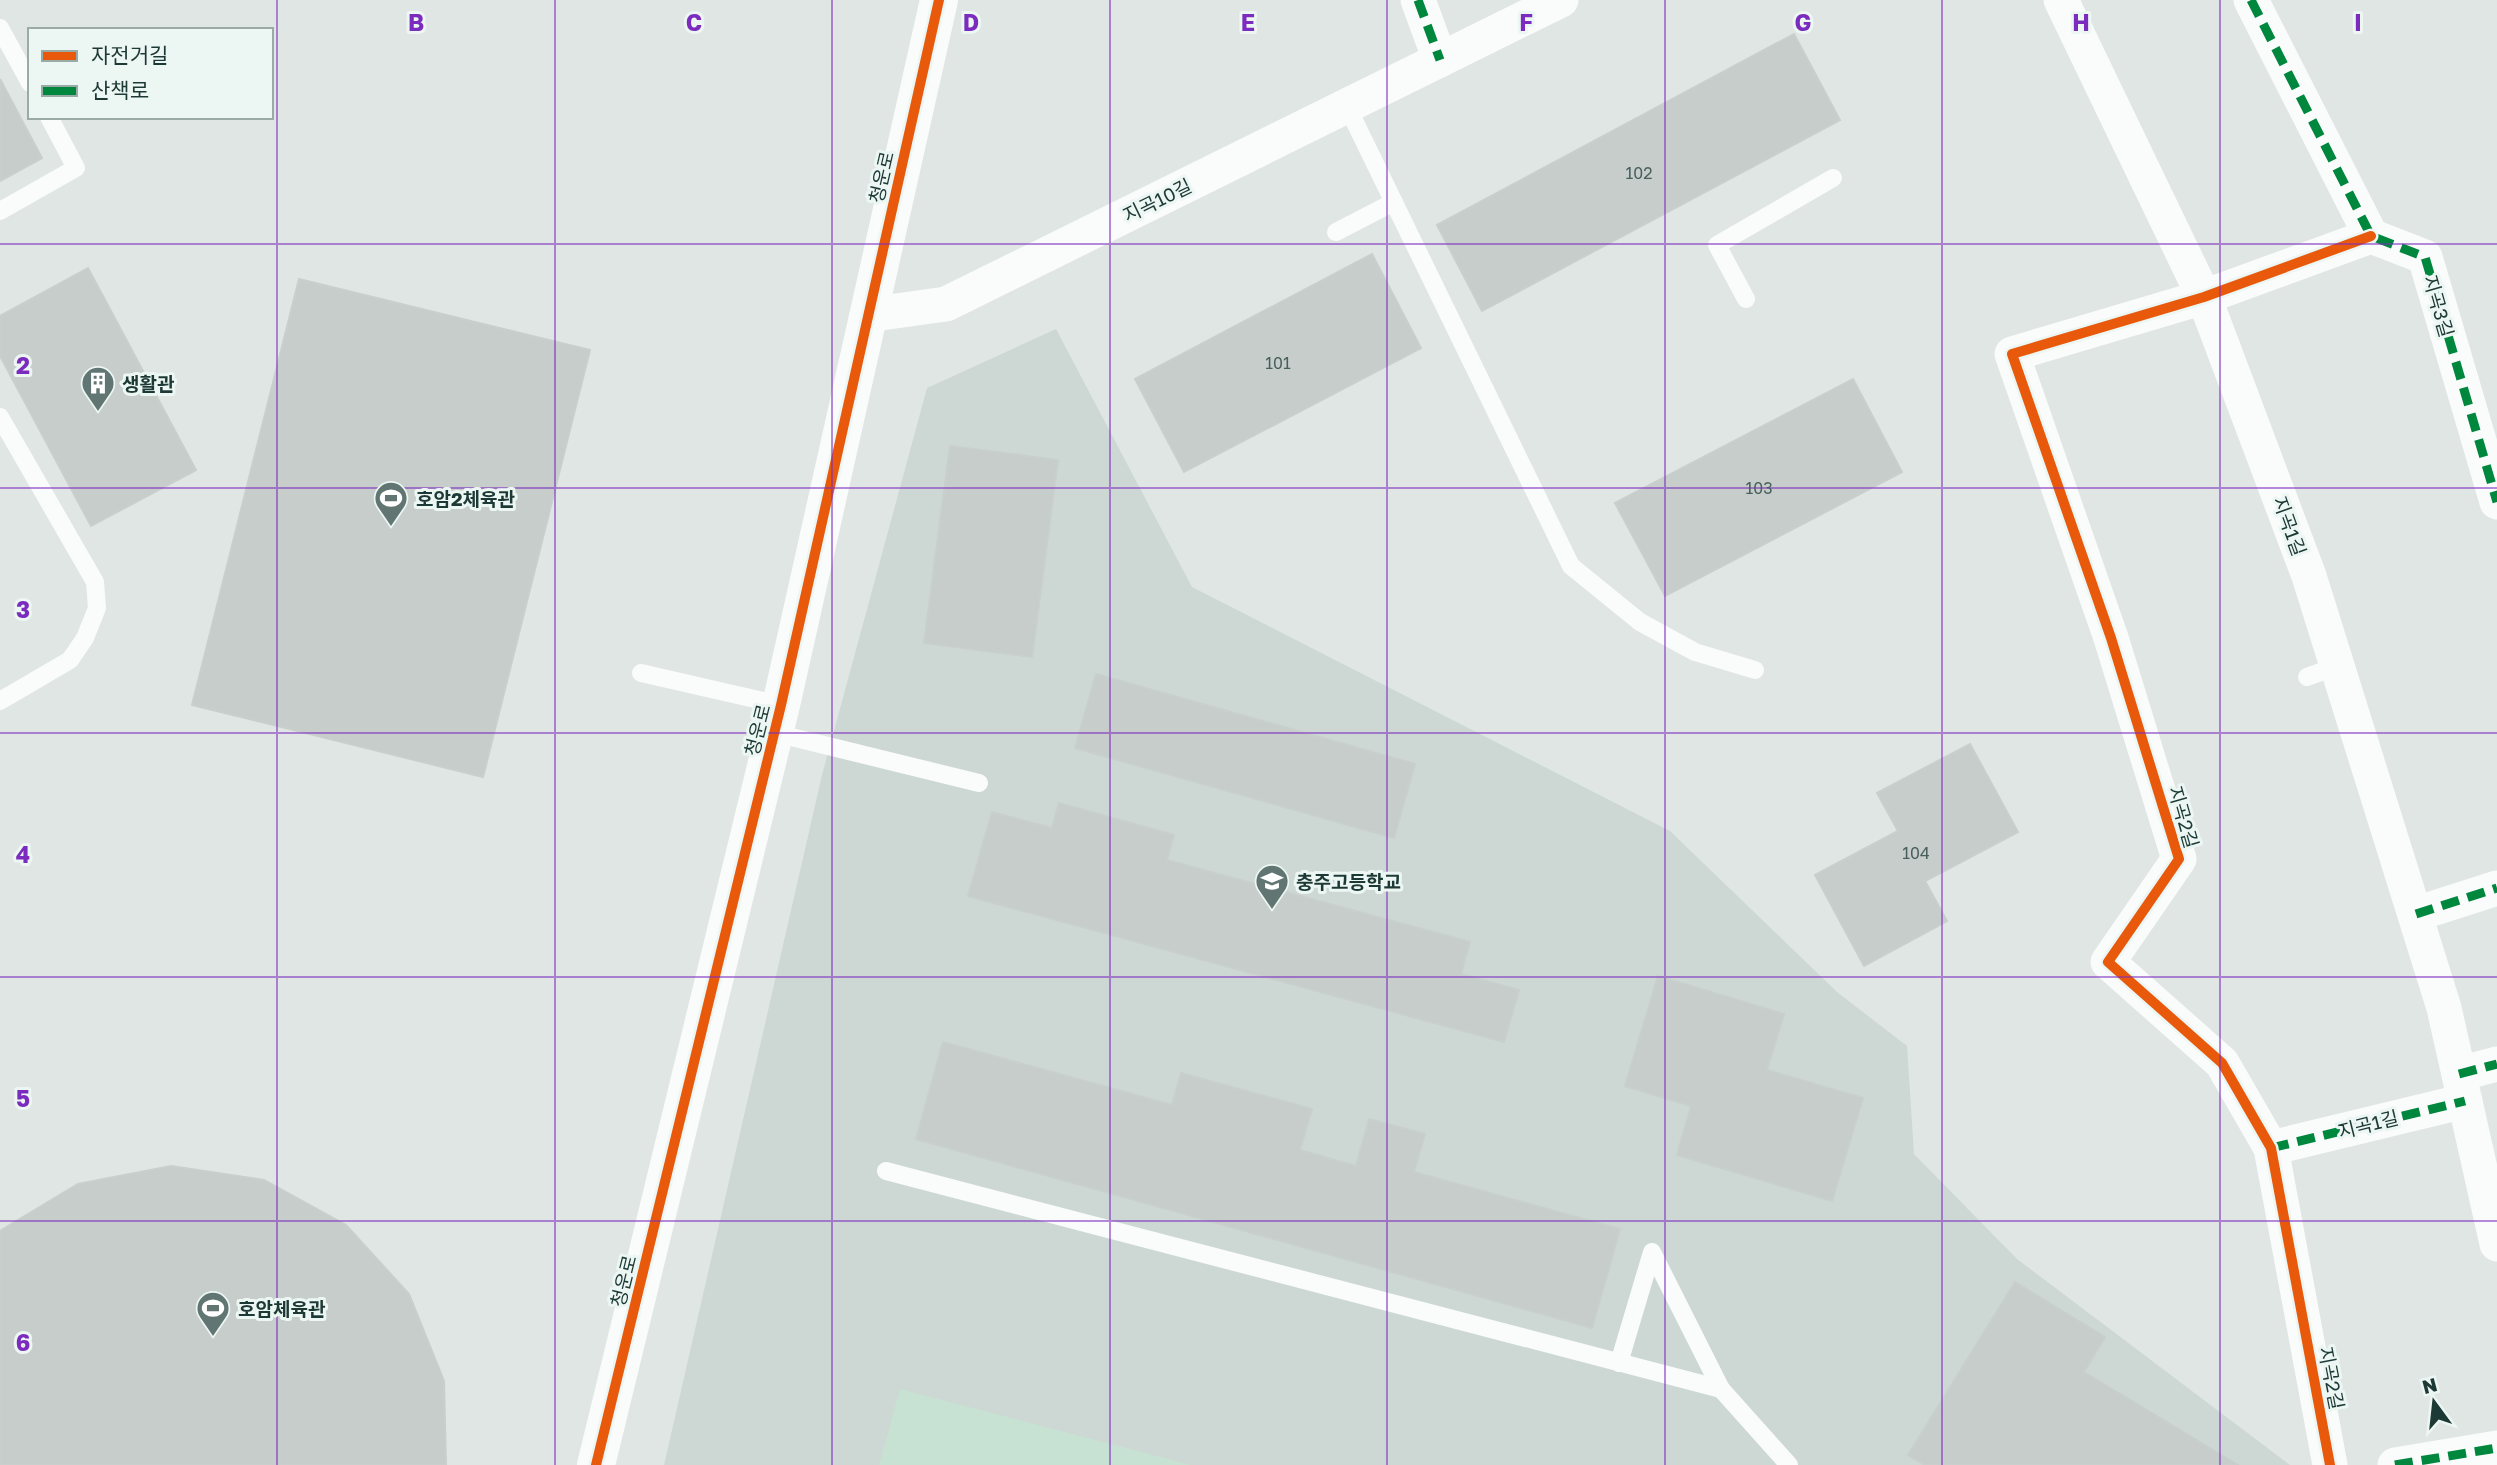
<svg xmlns="http://www.w3.org/2000/svg" width="2497" height="1465" font-family="'Golos Text','Noto Sans KR',sans-serif">
  <style>
    .built { fill: #cdd8d4 }
    .green { fill: #c7e1d2 }
    .building { fill: #c6cdcb; stroke: #c8cfcd; stroke-width: 2 }
    .lines { fill: none; stroke-linecap: round; stroke-linejoin: round }
    .service { stroke: #fafbfb; stroke-width: 18 }
    .minor { stroke: #fafbfb; stroke-width: 35 }
    .tertiary { stroke: #fafbfb; stroke-width: 38 }
    .quiet { stroke: #00873e; stroke-width: 9; stroke-dasharray: 18 9; stroke-linecap: butt }
    .cycleway-casing { stroke: #ecf6f3; stroke-width: 15 }
    .cycleway { stroke: #e8590c; stroke-width: 10 }
    .grid { fill: none; stroke: #7b2cbf; stroke-width: 2; stroke-opacity: 0.55 }
    .labels { text-anchor: middle; dominant-baseline: central; stroke-width: 6; stroke-linejoin: round; paint-order: stroke }
    .number-label { font-size: 16px; fill: #485f5b }
    .street-label { font-size: 19px; fill: #1d3935; stroke: #ecf6f3 }
    .poi-label { font-size: 19px; font-weight: bold; fill: #1d3935; stroke: #ecf6f3; text-anchor: start }
    .grid-label { font-size: 23px; text-anchor: middle; font-weight: bold; fill: #7b2cbf; stroke: #ecf6f3; stroke-width: 6; stroke-linejoin: round; paint-order: stroke }
  </style>
  <rect width="100%" height="100%" fill="#e0e6e4"/>
  <!-- built -->
  <polygon class="built" points="1056,329 1192,587 1670,831 1837,992 1907,1046 1914,1154 2017,1259 2290,1465 664,1465 822,775 927,388"/>
  <!-- green -->
  <polygon class="green" points="900,1389 1191,1465 879,1465"/>
  <!-- building -->
  <g class="building">
    <polygon points="1794,34 1840,120 1482,311 1437,225"/>
    <polygon points="0,79 42,158 0,181"/>
    <polygon points="1372,254 1421,348 1184,472 1135,379"/>
    <polygon points="88,268 196,470 91,526 0,356 0,316"/>
    <polygon points="299,279 590,350 483,777 192,705"/>
    <polygon points="1853,379 1902,472 1665,596 1615,503"/>
    <polygon points="950,446 1058,460 1032,657 924,643"/>
    <polygon points="1096,674 1415,764 1394,838 1075,748"/>
    <polygon points="1970,744 2018,832 1925,881 1947,921 1864,966 1815,875 1898,831 1877,793"/>
    <polygon points="1059,803 1174,835 1167,860 1470,942 1461,974 1519,990 1504,1042 968,896 992,812 1052,828"/>
    <polygon points="1658,976 1784,1014 1767,1070 1863,1098 1832,1201 1677,1155 1691,1106 1625,1086"/>
    <polygon points="943,1042 1172,1105 1181,1073 1312,1109 1300,1150 1356,1166 1369,1119 1425,1134 1414,1172 1620,1229 1592,1328 916,1139"/>
    <polygon points="171,1166 264,1180 346,1225 409,1294 444,1381 446,1465 0,1465 0,1231 78,1184"/>
    <polygon points="2015,1282 2105,1337 2084,1372 2238,1465 1925,1465 1908,1455"/>
  </g>
  <g class="lines">
    <!-- service -->
    <g class="service">
      <polyline points="0,28 30,83"/>
      <polyline points="1347,106 1571,566 1640,622 1695,652 1755,670"/>
      <polyline points="0,211 76,168 49,117"/>
      <polyline points="1336,232 1394,202"/>
      <polyline points="1746,299 1717,245 1833,178"/>
      <polyline points="0,417 95,582 97,608 85,638 70,660 0,701"/>
      <polyline points="641,673 781,705"/>
      <polyline points="2307,677 2337,666"/>
      <polyline points="775,733 979,783"/>
      <polyline points="886,1171 1721,1389 1789,1465"/>
      <polyline points="1619,1363 1652,1252 1721,1389"/>
    </g>
    <!-- minor -->
    <g class="minor">
      <polyline points="1418,0 1440,60"/>
      <polyline points="2061,0 2204,297 2309,576 2444,1008 2497,1244"/>
      <polyline points="2251,0 2371,236 2425,257 2497,502"/>
      <polyline points="867,315 946,304 1561,0"/>
      <polyline points="2416,914 2497,888"/>
      <polyline points="2459,1074 2497,1064"/>
      <polyline points="2271,1148 2465,1101"/>
      <polyline points="2330,1465 2271,1148 2222,1063 2108,962 2179,859 2111,638 2012,354 2204,297 2371,236"/>
      <polyline points="2395,1465 2497,1448"/>
    </g>
    <!-- tertiary -->
    <polyline class="tertiary" points="596,1465 781,705 939,0"/>
    <!-- quiet -->
    <g class="quiet">
      <polyline points="1418,0 1440,60"/>
      <polyline points="2251,0 2371,236 2425,257 2497,502"/>
      <polyline points="2416,914 2497,888"/>
      <polyline points="2459,1074 2497,1064"/>
      <polyline points="2271,1148 2465,1101"/>
      <polyline points="2395,1465 2497,1448"/>
    </g>
    <defs>
      <g id="cycleway">
        <polyline points="596,1465 781,705 939,0"/>
        <polyline points="2330,1465 2271,1148 2222,1063 2108,962 2179,859 2111,638 2012,354 2204,297 2371,236"/>
      </g>
    </defs>
    <!-- cycleway casing -->
    <use href="#cycleway" class="cycleway-casing"/>
    <!-- cycleway -->
    <use href="#cycleway" class="cycleway"/>
  </g>
  <!-- grid -->
  <path class="grid" d="M277 0V1465M555 0V1465M832 0V1465M1110 0V1465M1387 0V1465M1665 0V1465M1942 0V1465M2220 0V1465M0 244H2497M0 488H2497M0 733H2497M0 977H2497M0 1221H2497"/>
  <!-- icons -->
  <defs>
    <symbol id="building-pin" viewBox="-11 -11 22 30"><path d="M0 17L-7.5 6A9.5 9.5 0 1 1 7.5 6Z" fill="#617672" stroke="#ecf6f3"/><path d="M-4-6H4V6H1V3H-1V6H-4ZM-2.5-4.3h1.7v1.8h-1.7ZM.8-4.3h1.7v1.8H.8ZM-2.5-1h1.7V.8h-1.7ZM.8-1h1.7V.8H.8Z" fill="#fff"/></symbol>
    <symbol id="stadium-pin" viewBox="-11 -11 22 30"><path d="M0 17L-7.5 6A9.5 9.5 0 1 1 7.5 6Z" fill="#617672" stroke="#ecf6f3"/><path d="M0-5a6.5 5 0 1 0 0 10a6.5 5 0 1 0 0-10ZM-3.5-1.8h7v3.6h-7Z" fill="#fff"/></symbol>
    <symbol id="school-pin" viewBox="-11 -11 22 30"><path d="M0 17L-7.5 6A9.5 9.5 0 1 1 7.5 6Z" fill="#617672" stroke="#ecf6f3"/><path d="M0-5L7-2L0 1L-7-2ZM-4 1L0 2.5L4 1V4Q0 6-4 4Z" fill="#fff"/></symbol>
  </defs>
  <g fill-rule="evenodd">
    <use href="#building-pin" x="79" y="364" width="38" height="52"/>
    <use href="#stadium-pin" x="372" y="479" width="38" height="52"/>
    <use href="#school-pin" x="1253" y="862" width="38" height="52"/>
    <use href="#stadium-pin" x="194" y="1289" width="38" height="52"/>
  </g>
  <g class="labels">
    <!-- number labels -->
    <g class="number-label">
      <text x="1639" y="173">102</text>
      <text x="1278" y="363">101</text>
      <text x="1759" y="488">103</text>
      <text x="1916" y="853">104</text>
    </g>
    <!-- street labels -->
    <g class="street-label">
      <text transform="translate(881 177) rotate(-77)">청운로</text>
      <text transform="translate(1157 200) rotate(-26)">지곡10길</text>
      <text transform="translate(2439 306) rotate(74)">지곡3길</text>
      <text transform="translate(2290 526) rotate(70)">지곡1길</text>
      <text transform="translate(757 730) rotate(-76)">청운로</text>
      <text transform="translate(2184 817) rotate(74)">지곡2길</text>
      <text transform="translate(2368 1124) rotate(-14)">지곡1길</text>
      <text transform="translate(623 1281) rotate(-76)">청운로</text>
      <text transform="translate(2332 1378) rotate(79)">지곡2길</text>
    </g>
    <!-- poi labels -->
    <g class="poi-label">
      <text x="122" y="383">생활관</text>
      <text x="416" y="498">호암2체육관</text>
      <text x="1296" y="881">충주고등학교</text>
      <text x="238" y="1308">호암체육관</text>
    </g>
  </g>
  <g class="grid-label">
    <text x="416" y="31">B</text>
    <text x="694" y="31">C</text>
    <text x="971" y="31">D</text>
    <text x="1248" y="31">E</text>
    <text x="1526" y="31">F</text>
    <text x="1803" y="31">G</text>
    <text x="2081" y="31">H</text>
    <text x="2358" y="31">I</text>
    <text x="23" y="374">2</text>
    <text x="23" y="618">3</text>
    <text x="23" y="863">4</text>
    <text x="23" y="1107">5</text>
    <text x="23" y="1351">6</text>
  </g>
  <!-- legend -->
  <rect x="28" y="28" width="245" height="91" fill="#ecf6f3" stroke="#99aaa7" stroke-width="2"/>
  <rect x="42" y="51" width="35" height="10" fill="#e8590c" stroke="#99aaa7" stroke-width="2"/>
  <text x="91" y="63" font-size="21" fill="#1d3935">자전거길</text>
  <rect x="42" y="86" width="35" height="10" fill="#00873e" stroke="#99aaa7" stroke-width="2"/>
  <text x="91" y="98" font-size="21" fill="#1d3935">산책로</text>
  <!-- north arrow -->
  <g transform="translate(2434 1402) rotate(345)" stroke="#ecf6f3" stroke-width="5" paint-order="stroke">
  <path d="M0-5L12 26L0 18L-12 26Z" fill="#1d3935"/>
  <text y="-10" font-size="19" font-weight="bold" text-anchor="middle" fill="#1d3935">N</text>
  </g>
</svg>
